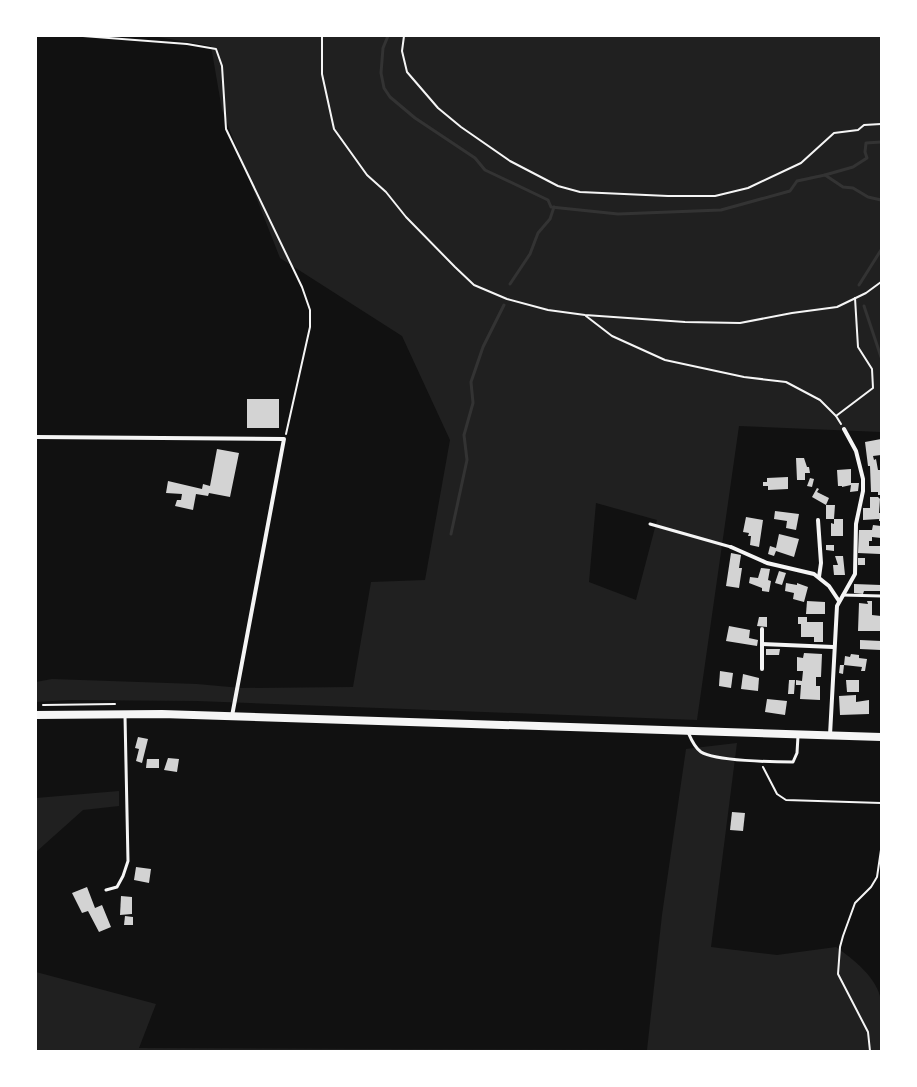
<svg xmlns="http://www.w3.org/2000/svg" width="917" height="1087" font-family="'Roboto Condensed',sans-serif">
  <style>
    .green { fill: #202020; fill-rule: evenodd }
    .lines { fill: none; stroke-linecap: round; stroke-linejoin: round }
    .stream { stroke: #333; stroke-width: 3 }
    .building { fill: #d3d3d3 }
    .path { stroke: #f5f5f5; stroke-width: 2 }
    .service { stroke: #f5f5f5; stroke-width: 3 }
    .minor { stroke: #f5f5f5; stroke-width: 4 }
    .secondary { stroke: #f5f5f5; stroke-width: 8 }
  </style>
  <rect width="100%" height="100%" fill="#111"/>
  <!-- green -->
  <g class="green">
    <path d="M152 36H881V432L739 426 697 720 197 701 70 700 36 702V682L52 679 197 684 241 688 353 687 371 582 425 580 450 440 402 336 280 258 222 110 211 46ZM596 503 657 520 636 600 589 582Z"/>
    <path d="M737 743 711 947 777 955 836 947C853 959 878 978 881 1001 883 1017 881 1035 881 1051H36V972L156 1004 139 1048 647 1050 662 915 686 749Z"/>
    <polygon points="119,791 119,806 83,810 36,852 36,798"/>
  </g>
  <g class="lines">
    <!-- stream -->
    <g class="stream">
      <polyline points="388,36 383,48 381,73 384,88 390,97 415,118 475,158 485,170 548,200 551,207 618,214 721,210 790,191 797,181 825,175 843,187 853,188 868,197 881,200"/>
      <polyline points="825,175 853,167 867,158 865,152 866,143 881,142"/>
      <polyline points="510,284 530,254 538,233 550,219 554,207"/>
      <polyline points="859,285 881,250"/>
      <polyline points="864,306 881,357"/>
      <polyline points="451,534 467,460 464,435 473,403 471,382 483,347 504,305"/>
    </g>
  </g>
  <!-- building -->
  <g class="building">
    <rect x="247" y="399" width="32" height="29"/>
    <polygon points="881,439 881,455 873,456 874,460 876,459 878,470 881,470 881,495 878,495 878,492 871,492 870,466 868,466 865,442"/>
    <polygon points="217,449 239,453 230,497 209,493 208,496 196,494 193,510 175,506 177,500 181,500 182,494 166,493 168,481 202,489 203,484 210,486"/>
    <polygon points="796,458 804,458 807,467 809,467 810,473 805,473 805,480 797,480"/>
    <polygon points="851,469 851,483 859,483 858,491 850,492 851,485 842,487 842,486 838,486 837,470"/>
    <polygon points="788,477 788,489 768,490 768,486 763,486 763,482 767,482 767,478"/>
    <polygon points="810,478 814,479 812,487 807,486"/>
    <polygon points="817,488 819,489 817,492 829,498 826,505 835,505 834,519 843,519 843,536 831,536 831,523 834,524 834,519 826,519 826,505 812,497"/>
    <polygon points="870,497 878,497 880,499 879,513 881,513 881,521 879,521 879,519 863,520 863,508 870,508"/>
    <polygon points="775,511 799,514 796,530 786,528 787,521 774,519"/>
    <polygon points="746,517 763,520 759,547 750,545 751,536 748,536 749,533 743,532"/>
    <polygon points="873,525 881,526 881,538 872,537 872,541 869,541 869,546 881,546 880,554 858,553 859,530 872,530"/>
    <polygon points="779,534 799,539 794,557 776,551 774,556 768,554 770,546 776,548"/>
    <polygon points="826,545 834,545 834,551 826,550"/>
    <polygon points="731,553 741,555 739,568 742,568 739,588 726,586"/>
    <polygon points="835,556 843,556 845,575 834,575 833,565 838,565"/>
    <rect x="858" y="558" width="7" height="7"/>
    <polygon points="761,568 770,569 768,580 771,581 769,592 762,591 762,588 749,583 750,577 758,578"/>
    <polygon points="779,571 786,573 782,585 775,583"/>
    <polygon points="786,583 797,585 797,583 808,587 804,602 793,599 794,593 785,591"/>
    <polygon points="854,584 881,585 881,591 864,591 863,594 854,593"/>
    <polygon points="807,601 825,602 825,614 806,614"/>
    <polygon points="867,601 872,601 872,615 881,616 881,631 858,631 859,603 868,604"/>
    <polygon points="759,617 767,617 767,627 757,626"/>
    <polygon points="798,617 807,617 807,622 823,622 823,642 814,642 814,637 801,637 801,624 798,624"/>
    <polygon points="729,626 750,630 749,638 758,640 757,646 726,641"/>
    <polygon points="860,640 881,641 881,650 860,649"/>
    <polygon points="766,649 780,649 779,655 766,655"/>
    <polygon points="804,653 822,654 821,677 816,677 816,686 820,686 820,700 800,699 801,685 796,685 796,680 802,681 803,671 797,671 797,657 803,658"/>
    <polygon points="851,654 859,655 859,658 867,659 865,671 861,671 862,667 844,665 845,656 850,657"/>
    <polygon points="840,665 844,665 843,674 839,673"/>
    <polygon points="720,671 733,673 731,688 719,686"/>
    <polygon points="743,674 759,678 758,691 741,689"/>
    <polygon points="789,680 795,680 794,694 788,694"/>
    <polygon points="846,680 859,680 859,692 847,692"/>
    <polygon points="856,695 856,702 869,700 869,714 840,715 839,696"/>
    <polygon points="767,699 787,701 785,715 765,712"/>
    <polygon points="138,737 148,739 142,763 136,761 139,749 135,748"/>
    <polygon points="168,758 179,759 177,772 164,770"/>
    <polygon points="147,759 159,759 159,768 146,768"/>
    <polygon points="732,812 745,813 743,831 730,830"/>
    <polygon points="136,867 151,869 149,883 134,880"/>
    <polygon points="87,887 95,908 102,905 111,927 99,932 88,911 82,913 72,893"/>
    <polygon points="121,896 132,897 132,914 120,915"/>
    <polygon points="125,916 133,917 133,925 124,925"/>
  </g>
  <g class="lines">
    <!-- path -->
    <g class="path">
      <polyline points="83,36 187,44 216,49 222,66 226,129 302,287 310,310 310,327 286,434"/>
      <polyline points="322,36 322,74 334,129 367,175 386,192 406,217 455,267 474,285 507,299 548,310 585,315 685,322 740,323 792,313 837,307 866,293 881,282"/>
      <polyline points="404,36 402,51 407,72 438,108 461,127 510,161 558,186 580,192 668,196 715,196 748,188 801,163 834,133 858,130 864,125 881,124"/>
      <polyline points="586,316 612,336 665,360 744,377 786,382 820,400 836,416 841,424"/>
      <polyline points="836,416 873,388 872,369 858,347 855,298"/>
      <polyline points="43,705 115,704"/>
      <polyline points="763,767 777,794 786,800 881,803"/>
      <polyline points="870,1051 868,1032 838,974 840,947 843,936 855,903 871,887 877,877 881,850"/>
    </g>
    <!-- service -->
    <g class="service">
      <polyline points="650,524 731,547"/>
      <polyline points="843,595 881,596"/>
      <path d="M688 732C691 739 694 747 701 752 715 761 774 762 793 762L797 753 798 736"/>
      <polyline points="106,890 117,887 123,876 128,861 125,716"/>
    </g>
    <!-- minor -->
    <g class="minor">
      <polyline points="36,437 284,439 232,716"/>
      <polyline points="818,520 821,563 819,577"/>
      <polyline points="731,547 767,563 814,574 829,586 839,601"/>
      <polyline points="762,644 833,647"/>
      <polyline points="762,669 762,629"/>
      <polyline points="830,735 837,606 855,574 856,524 863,491 863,479 856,451 844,429"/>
    </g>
    <!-- secondary -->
    <polyline class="secondary" points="36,715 162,714 881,737"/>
  </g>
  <!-- border -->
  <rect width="917" height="1087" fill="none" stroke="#ffffff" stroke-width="74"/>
</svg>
